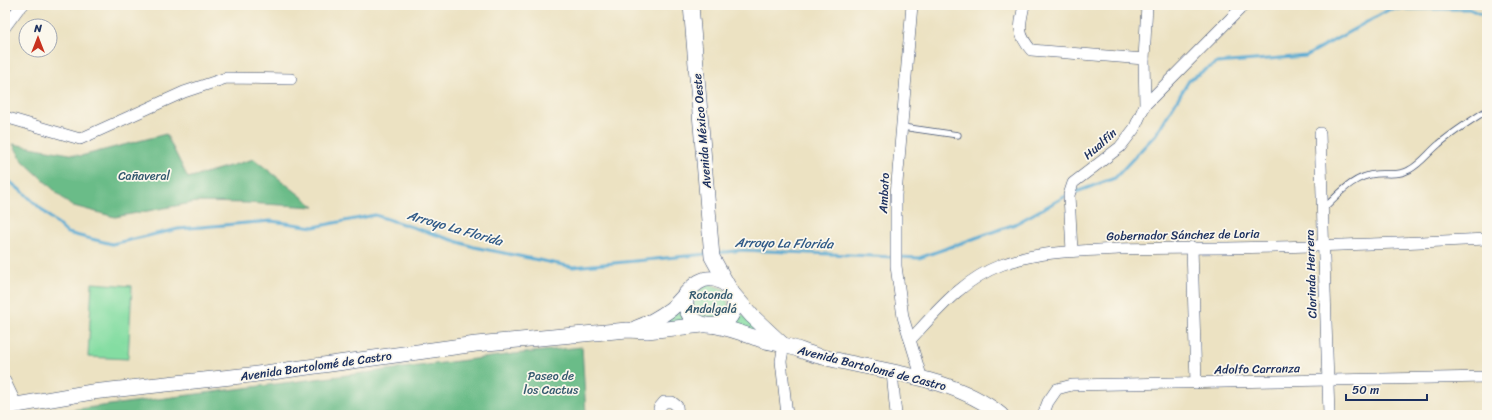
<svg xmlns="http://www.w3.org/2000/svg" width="1492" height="420" font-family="Sriracha,sans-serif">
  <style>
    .green { fill: #84dda2; stroke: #508680 }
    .forest { fill: #6bbc88; stroke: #437673 }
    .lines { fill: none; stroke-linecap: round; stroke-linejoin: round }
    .stream { stroke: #58aad3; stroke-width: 3 }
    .service-casing { stroke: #3a4a6d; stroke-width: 7 }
    .minor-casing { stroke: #3a4a6d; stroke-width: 12 }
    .secondary-casing { stroke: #3a4a6d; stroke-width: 16 }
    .service { stroke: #fff; stroke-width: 5.5 }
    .minor { stroke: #fff; stroke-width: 11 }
    .secondary { stroke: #fff; stroke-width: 15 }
    .labels { text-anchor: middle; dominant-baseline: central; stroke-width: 3.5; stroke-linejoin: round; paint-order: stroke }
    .street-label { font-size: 12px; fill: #1b2f5e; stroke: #fbf7ec }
    .park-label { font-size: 12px; fill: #355a6f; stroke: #fbf7ec }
    .water-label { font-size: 13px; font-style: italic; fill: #305a87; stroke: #fbf7ec }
  </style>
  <rect width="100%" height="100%" fill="#fbf7ec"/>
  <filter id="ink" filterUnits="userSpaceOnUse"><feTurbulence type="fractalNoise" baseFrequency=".025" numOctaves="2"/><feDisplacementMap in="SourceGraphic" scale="8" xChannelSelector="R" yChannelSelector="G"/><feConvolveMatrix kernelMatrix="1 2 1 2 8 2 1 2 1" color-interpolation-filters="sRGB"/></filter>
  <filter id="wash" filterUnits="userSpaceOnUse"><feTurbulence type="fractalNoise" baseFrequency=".012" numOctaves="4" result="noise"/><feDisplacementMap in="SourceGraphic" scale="16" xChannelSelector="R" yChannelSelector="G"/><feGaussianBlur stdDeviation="0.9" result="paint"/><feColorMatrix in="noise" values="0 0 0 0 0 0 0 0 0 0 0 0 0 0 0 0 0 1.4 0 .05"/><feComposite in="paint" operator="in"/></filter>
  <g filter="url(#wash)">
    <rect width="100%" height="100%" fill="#ece2c2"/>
    <!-- green -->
    <g class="green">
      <polygon points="92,283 132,286 128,359 88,357"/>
      <path d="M708 284 724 289 729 307 722 317 704 319C693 310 692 308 694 294Z"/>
      <polygon points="681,309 685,321 660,324"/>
      <polygon points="740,312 765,335 732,325"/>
    </g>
    <!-- forest -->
    <g class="forest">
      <polygon points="166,134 188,178 254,159 315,207 247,203 197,202 115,217 70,205 22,160 13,144 81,156"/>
      <polygon points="582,347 586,415 31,415 514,354"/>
    </g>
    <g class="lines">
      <!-- stream -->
      <g class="stream">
        <polyline points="5,178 24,193 67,233 112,244 178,229 271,221 314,227 375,215 474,247 573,267 707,254"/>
        <polyline points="1073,193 1115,178 1156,134 1190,79 1217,63 1306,56 1390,9 1469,9 1487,17"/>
        <polyline points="717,253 743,250 893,257"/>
        <polyline points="899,257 919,258 1015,224 1066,196"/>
      </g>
    </g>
  </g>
  <g filter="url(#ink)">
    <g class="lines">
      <defs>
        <g id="service">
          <polyline points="902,127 958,135"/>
          <path d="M1323 209C1339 194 1353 176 1376 174 1386 173 1399 176 1409 170 1421 164 1429 152 1439 144 1454 131 1471 121 1487 110"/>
        </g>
        <g id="minor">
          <polyline points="912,5 896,195 896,266 903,317 922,379"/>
          <path d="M1024 5C1020 26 1016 32 1031 50L1144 59"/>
          <polyline points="5,27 19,8 23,5"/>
          <polyline points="1145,105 1244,5"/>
          <polyline points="5,117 80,139 184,92 226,78 291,79"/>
          <polyline points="1320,133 1329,415"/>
          <polyline points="1192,247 1196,383"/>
          <polyline points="1072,251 1069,195 1073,183 1120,147 1134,129 1145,105 1144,59 1147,5"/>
          <path d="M910 340C937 311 962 280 1001 265 1038 251 1078 251 1118 249 1155 248 1191 248 1228 248 1314 247 1401 243 1487 239"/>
          <polyline points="784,345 781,361 787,415"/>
          <polyline points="892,372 896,415"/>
          <polyline points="5,381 16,404"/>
          <polyline points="659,415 659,408 664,402 672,402 677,406 678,415"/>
          <polyline points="1043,415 1048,402 1057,389 1072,385 1487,377"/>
        </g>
        <g id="secondary">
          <polyline points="691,5 712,257 728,286"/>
          <polyline points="733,294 752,316 781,343"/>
          <path d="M716 326C732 329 747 335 762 340 769 342 776 343 783 345 794 347 804 352 815 355 877 372 950 374 1001 415"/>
          <path d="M636 328C648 324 660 317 671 309 686 297 697 271 720 281 727 284 733 291 734 299 739 339 673 331 688 292"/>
          <polyline points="5,407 92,392 250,375 476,344 627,330 647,331 703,325"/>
        </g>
      </defs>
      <!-- service casing -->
      <use href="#service" class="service-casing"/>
      <!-- minor casing -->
      <use href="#minor" class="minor-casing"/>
      <!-- secondary casing -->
      <use href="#secondary" class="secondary-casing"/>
      <!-- service -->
      <use href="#service" class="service"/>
      <!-- minor -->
      <use href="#minor" class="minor"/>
      <!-- secondary -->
      <use href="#secondary" class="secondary"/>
    </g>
  </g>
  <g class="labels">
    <!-- street labels -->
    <g class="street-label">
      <text transform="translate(702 131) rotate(-95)">Avenida México Oeste</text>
      <text transform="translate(1100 144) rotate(-41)">Hualfín</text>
      <text transform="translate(884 193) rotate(-87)">Ambato</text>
      <text transform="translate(1183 235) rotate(-1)">Gobernador Sánchez de Loria</text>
      <text transform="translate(1311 274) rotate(-92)">Clorinda Herrera</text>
      <text transform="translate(316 366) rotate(-8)">Avenida Bartolomé de Castro</text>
      <text transform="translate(872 368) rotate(14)">Avenida Bartolomé de Castro</text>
      <text transform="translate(1257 369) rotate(-1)">Adolfo Carranza</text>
    </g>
    <!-- park labels -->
    <g class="park-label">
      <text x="144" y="176">Cañaveral</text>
      <text x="711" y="295">Rotonda<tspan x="711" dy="14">Andalgalá</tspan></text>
      <text x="551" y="376">Paseo de<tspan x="551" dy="14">los Cactus</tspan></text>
    </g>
    <!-- water labels -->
    <g class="water-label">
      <text transform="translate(455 228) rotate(16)">Arroyo La Florida</text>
      <text transform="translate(784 243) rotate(1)">Arroyo La Florida</text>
    </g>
  </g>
  <!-- margin -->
  <rect width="1492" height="420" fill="none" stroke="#fbf7ec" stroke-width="20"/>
  <!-- north arrow -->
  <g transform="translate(38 38)"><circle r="19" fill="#fbf7ec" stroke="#a1a7b3"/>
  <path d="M0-3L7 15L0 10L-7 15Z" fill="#c8321e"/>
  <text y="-6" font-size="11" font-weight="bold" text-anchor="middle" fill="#1b2f5e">N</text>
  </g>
  <!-- scale -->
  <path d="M1346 394v6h81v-6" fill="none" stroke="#1b2f5e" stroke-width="2"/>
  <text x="1352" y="394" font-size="12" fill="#1b2f5e" stroke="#fbf7ec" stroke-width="3" paint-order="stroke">50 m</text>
</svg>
